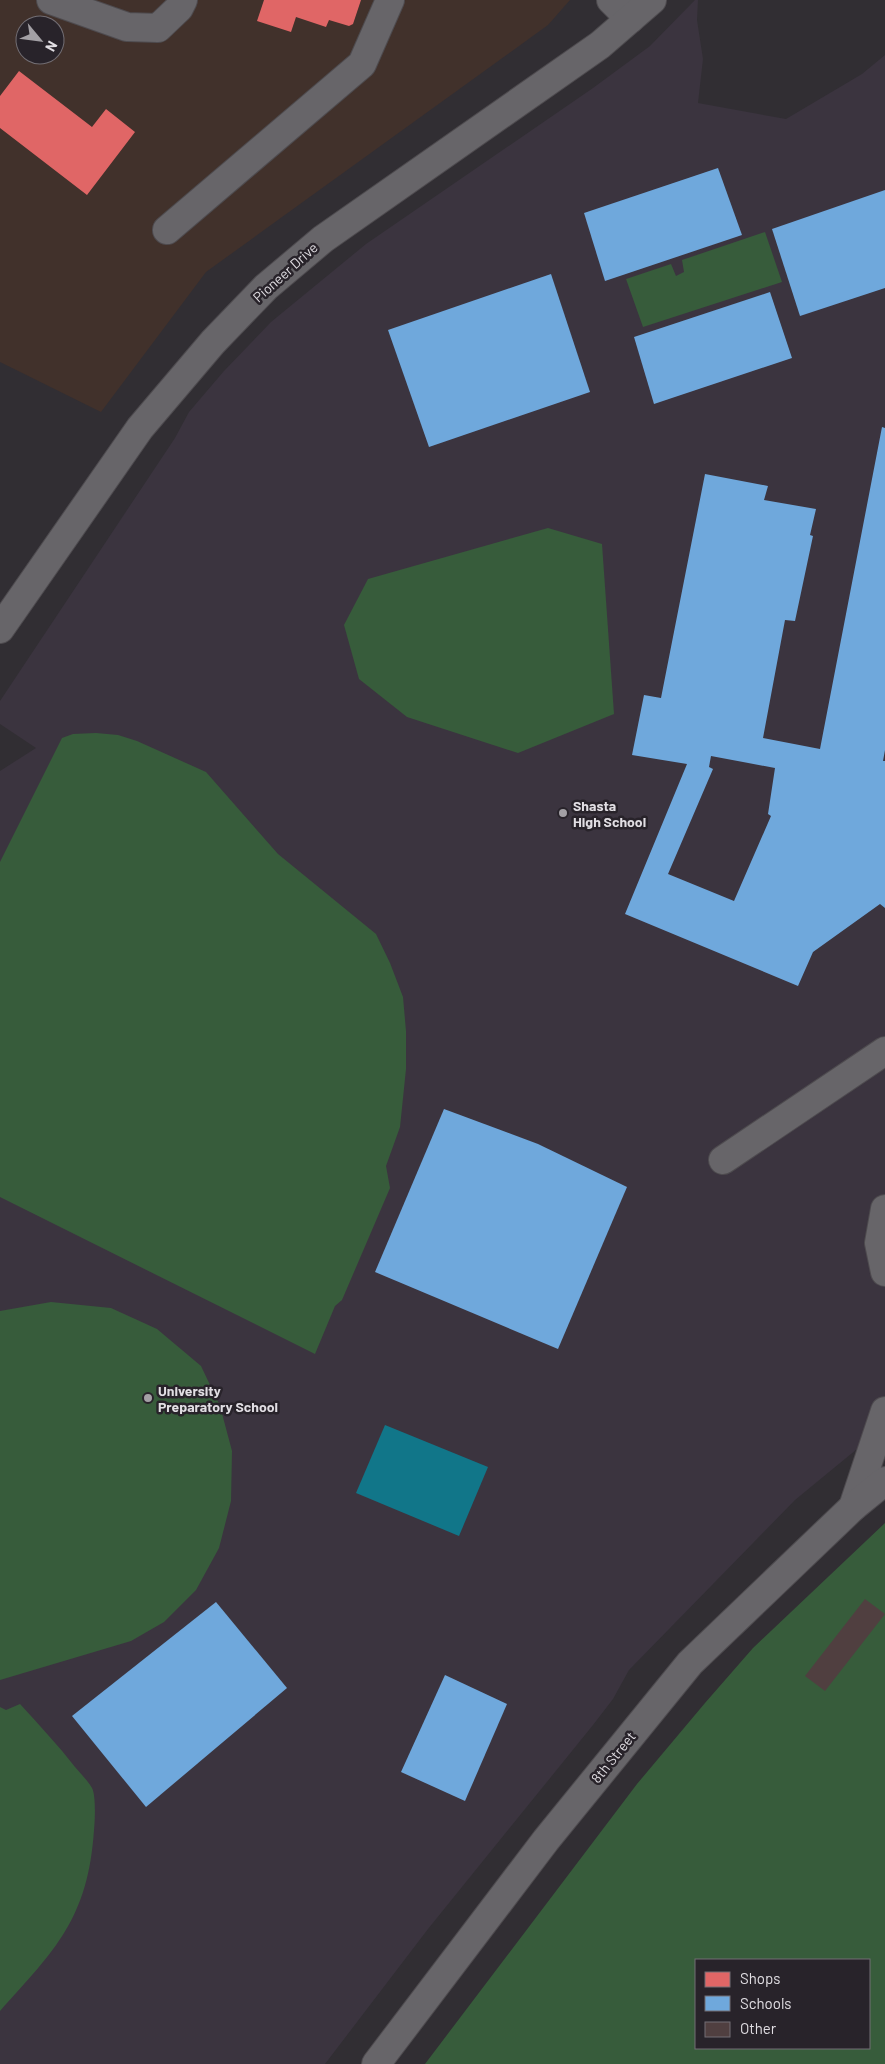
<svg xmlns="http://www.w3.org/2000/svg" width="885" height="2064" font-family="Barlow,sans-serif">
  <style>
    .commercial { fill: #41312b; fill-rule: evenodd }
    .built { fill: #3b343f }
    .green { fill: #375c3b; fill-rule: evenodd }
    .water { fill: #117689 }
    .shops { fill: #e06666 }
    .schools { fill: #6fa8dc; fill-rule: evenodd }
    .building { fill: #503f40 }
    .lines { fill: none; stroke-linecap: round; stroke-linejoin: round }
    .minor-casing { stroke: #4e4b4f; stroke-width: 30 }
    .minor { stroke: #676569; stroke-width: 28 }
    .poi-dot { fill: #a3a0a5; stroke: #28232a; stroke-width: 2 }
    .labels { text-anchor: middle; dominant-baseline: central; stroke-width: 5; stroke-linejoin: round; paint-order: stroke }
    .street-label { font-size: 14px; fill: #e1dee3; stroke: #28232a }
    .poi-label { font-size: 14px; font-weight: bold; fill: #e1dee3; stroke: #28232a; text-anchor: start }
  </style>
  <rect width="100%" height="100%" fill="#312e33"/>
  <!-- commercial -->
  <path class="commercial" d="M0 0H570L548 25 206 272 101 412 0 362ZM25 25H55V55H25Z"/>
  <!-- built -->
  <polygon class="built" points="695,0 698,0 697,20 703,59 698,103 786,119 862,74 885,55 885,1426 795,1500 629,1670 613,1699 593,1725 428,1929 325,2064 0,2064 0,771 36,748 0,724 0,701 175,438 189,412 224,371 271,322 366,244 593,88 650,46"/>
  <!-- green -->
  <g class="green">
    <polygon points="765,232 782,282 643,327 626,279 671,264 676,276 684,272 682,260"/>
    <polygon points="548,528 602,544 614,714 518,753 407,717 359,679 344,625 368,579"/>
    <polygon points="96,733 118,735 137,741 206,772 278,854 376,934 390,963 403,997 406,1031 406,1069 400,1127 386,1166 390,1188 342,1300 335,1306 315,1354 0,1197 0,862 62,738 73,734"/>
    <polygon points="51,1302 111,1308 157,1329 201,1366 220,1406 232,1451 231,1501 219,1548 196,1590 164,1622 131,1641 0,1680 0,1311"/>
    <path d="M885 1523V2064H425L637 1784 705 1703 753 1648ZM696 1960H869V2048H696Z"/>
    <path d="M20 1704C39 1725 58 1745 75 1767 81 1774 88 1781 92 1788 96 1795 95 1821 94 1830 88 1918 56 1949 0 2011V1707L6 1710Z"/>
  </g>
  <!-- water -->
  <polygon class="water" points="385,1425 488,1467 459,1536 356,1493"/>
  <!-- shops -->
  <g class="shops">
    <polygon points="264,0 361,0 353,24 349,26 329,20 326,27 296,17 291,32 257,21"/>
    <polygon points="19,71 92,127 106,109 135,132 87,195 0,128 0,96"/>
  </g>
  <!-- schools -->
  <g class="schools">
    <polygon points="718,168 742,235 605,281 584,213"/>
    <polygon points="885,190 885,288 800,316 772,229"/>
    <polygon points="551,274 590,392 429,447 388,330"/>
    <polygon points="770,292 792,358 654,404 634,337"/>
    <path d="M882 427 885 428V750L883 761H885V908L880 904 813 952 798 986 625 914 687 764 632 755 644 695 661 698 705 474 768 486 764 500 816 509 810 535 813 536 795 621 785 620 763 738 820 749ZM711 756 775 768 768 814 771 816 734 901 668 874 713 769 709 767Z"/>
    <polygon points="444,1109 538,1144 627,1187 558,1349 375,1272"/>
    <polygon points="216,1602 287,1688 146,1807 72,1716"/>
    <polygon points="445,1675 507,1704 465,1801 401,1772"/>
  </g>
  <!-- building -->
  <polygon class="building" points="865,1599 885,1614 825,1691 805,1676"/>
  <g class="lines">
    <defs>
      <g id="minor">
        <polyline points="51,0 127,27 158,28 179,8 183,0"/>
        <polyline points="611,0 630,19"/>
        <polyline points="167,230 362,64 390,0"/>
        <polyline points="0,629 140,428 213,342 266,287 323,239 600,45 652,0"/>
        <polyline points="723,1160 885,1051"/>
        <polyline points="885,1209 879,1243 885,1272"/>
        <polyline points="853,1507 885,1411"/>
        <polyline points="376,2064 546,1840 690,1663 853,1507 885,1481"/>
      </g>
    </defs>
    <!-- minor casing -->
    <use href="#minor" class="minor-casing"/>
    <!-- minor -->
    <use href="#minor" class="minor"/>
  </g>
  <!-- markers -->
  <g class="poi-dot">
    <circle cx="563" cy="813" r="5"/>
    <circle cx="148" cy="1398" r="5"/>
  </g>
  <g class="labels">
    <!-- street labels -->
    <g class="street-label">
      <text transform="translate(285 272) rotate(-42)">Pioneer Drive</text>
      <text transform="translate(613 1757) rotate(-51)">8th Street</text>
    </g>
    <!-- poi labels -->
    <g class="poi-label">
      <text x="573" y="805">Shasta<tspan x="573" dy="16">High School</tspan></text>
      <text x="158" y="1390">University<tspan x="158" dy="16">Preparatory School</tspan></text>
    </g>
  </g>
  <!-- legend -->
  <rect x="695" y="1959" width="175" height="90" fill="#28232a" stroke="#726e74"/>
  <rect x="705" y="1972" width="25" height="15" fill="#e06666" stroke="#726e74"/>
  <text x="740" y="1984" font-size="15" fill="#e1dee3">Shops</text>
  <rect x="705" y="1996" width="25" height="15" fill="#6fa8dc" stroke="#726e74"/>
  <text x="740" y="2009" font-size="15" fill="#e1dee3">Schools</text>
  <rect x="705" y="2022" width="25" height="15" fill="#503f40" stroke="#726e74"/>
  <text x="740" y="2034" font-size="15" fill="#e1dee3">Other</text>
  <!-- north arrow -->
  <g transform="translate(40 40) rotate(119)"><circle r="24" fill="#28232a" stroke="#726e74"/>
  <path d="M0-4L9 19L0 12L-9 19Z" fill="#a3a0a5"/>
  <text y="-8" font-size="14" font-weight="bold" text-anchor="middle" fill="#e1dee3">N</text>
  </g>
</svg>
